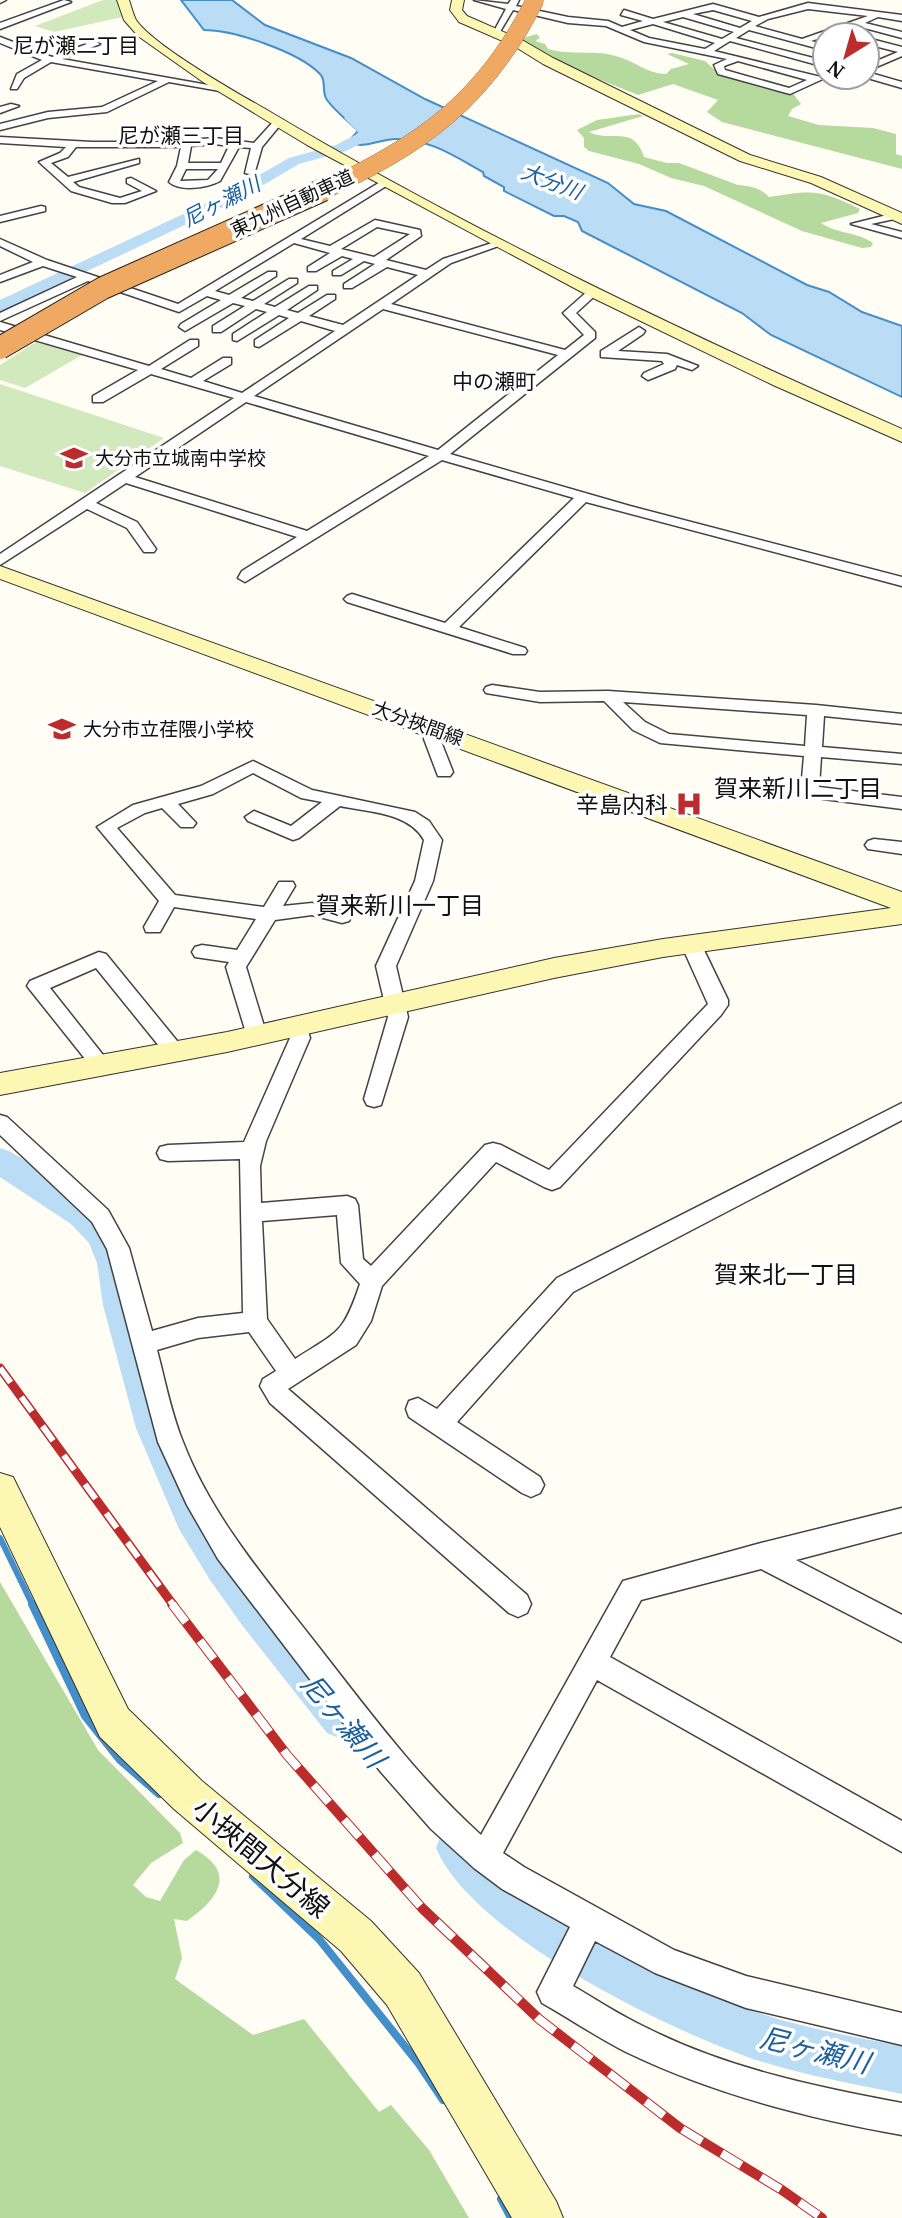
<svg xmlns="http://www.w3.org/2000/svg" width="902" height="2218" font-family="'Noto Serif','Noto Sans JP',serif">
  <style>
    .green { fill: #d2e9be }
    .forest { fill: #b6d99d }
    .water { fill: #badcf4; stroke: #448ec9; stroke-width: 2 }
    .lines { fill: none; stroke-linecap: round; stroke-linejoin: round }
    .stream-far1 { stroke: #448ec9; stroke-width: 6 }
    .stream { stroke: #448ec9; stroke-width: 8 }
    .river { fill: #badcf4; fill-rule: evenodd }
    .street-casing { stroke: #434343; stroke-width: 3 }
    .secondary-casing { stroke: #323232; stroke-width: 2 }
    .street { fill: #fff; fill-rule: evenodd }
    .secondary { fill: #fcf7b2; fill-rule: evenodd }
    .rail-far1-casing { stroke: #bd2c2c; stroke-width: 9 }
    .rail-casing { stroke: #bd2c2c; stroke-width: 10 }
    .rail-far1 { stroke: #fff; stroke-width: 6; stroke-dasharray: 18; stroke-linecap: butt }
    .rail { stroke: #fff; stroke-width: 8; stroke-dasharray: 23; stroke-linecap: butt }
    .highway-bridge-far1-casing { stroke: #212121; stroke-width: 18; stroke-linecap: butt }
    .highway-bridge-casing { stroke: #212121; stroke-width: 24; stroke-linecap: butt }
    .highway-bridge-far1 { stroke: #efa962; stroke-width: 18 }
    .highway-bridge { stroke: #efa962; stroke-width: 22 }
    .labels { text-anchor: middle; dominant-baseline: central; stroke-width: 7; stroke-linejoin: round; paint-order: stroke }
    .far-street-label { font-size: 19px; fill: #101010; stroke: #fff }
    .far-poi-label { font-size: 19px; fill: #101010; stroke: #fff; text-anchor: start }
    .far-neighbourhood-label { font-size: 21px; fill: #101010; stroke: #fff }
    .far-water-label { font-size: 21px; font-style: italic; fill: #1c609f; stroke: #fff }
    .far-quarter-label { font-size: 21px; fill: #101010; stroke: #fff }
    .poi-label { font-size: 23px; fill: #101010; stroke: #fff; text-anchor: end }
    .neighbourhood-label { font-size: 24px; fill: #101010; stroke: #fff }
    .near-water-label { font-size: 28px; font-style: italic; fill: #1c609f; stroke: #fff }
    .near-street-label { font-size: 28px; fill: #101010; stroke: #fff }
  </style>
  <rect width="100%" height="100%" fill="#fffdf4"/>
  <!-- green -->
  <g class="green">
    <polygon points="103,0 119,0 123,17 54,32 35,26"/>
    <polygon points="36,342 82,355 25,388 0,380 0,365"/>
    <polygon points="0,384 164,438 85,493 0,466"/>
  </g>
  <!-- forest -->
  <g class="forest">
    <path d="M537 34 540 38 535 41 545 44 548 49C571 56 597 49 619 57 636 62 648 74 666 74L671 69 689 64 667 54 672 53 705 61 717 72 792 92 801 104 792 109 788 116 819 125 873 128 896 134V154L902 156V169L722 122 707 112 718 100 673 84 638 95 554 61 521 42 523 38Z"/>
    <path d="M639 114 643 116 589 132C611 143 634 124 644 157L667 163H679L738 185C750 186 761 188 769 197 813 190 819 189 860 209L858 213 821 223C837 234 858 232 873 243L871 247 862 248 802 231 704 186 671 178 639 164 589 151 584 147V138L577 130 597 120Z"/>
    <path d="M0 1582 98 1750 180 1833 183 1843 151 1863 133 1885 146 1897 160 1901 184 1860 196 1850C237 1873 218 1899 187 1921L174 1919 182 1958 175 1979 253 2035 304 2019 379 2112 391 2105 429 2150 469 2218H0Z"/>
  </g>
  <!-- water -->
  <path class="water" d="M181 0H232L265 25 351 58 425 99 608 183 634 204 666 211 807 285 829 292 862 312 902 326V397L771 335 742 313 582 231 578 222 564 216H554L504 191V187L484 176 483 172C454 156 430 139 396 139 379 139 364 150 348 142L358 131C348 121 335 111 327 100 321 92 327 81 320 74 299 52 234 30 204 30Z"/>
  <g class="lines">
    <!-- stream-far1 -->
    <polyline class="stream-far1" points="0,1538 33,1606"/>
    <!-- stream -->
    <g class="stream">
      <polyline points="32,1604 85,1716 120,1760 159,1794"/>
      <polyline points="253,1876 319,1939 419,2064 443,2100"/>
      <polyline points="501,2199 511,2218"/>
    </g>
    <!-- river -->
    <g class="river">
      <polygon points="351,114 374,131 376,134 374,137 346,151 299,164 238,200 0,312 0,300 226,194 289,158 336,145 359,133 344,118"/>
      <path d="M0 1148 11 1152C42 1172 94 1196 115 1226 132 1250 131 1280 138 1307 155 1374 174 1442 206 1503 245 1577 305 1639 357 1703L363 1718 357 1733 342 1739 327 1733 242 1625 210 1580 179 1529 136 1428 103 1305 97 1263 89 1243 71 1224 0 1177Z"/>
      <path d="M458 1826C483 1836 497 1860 517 1878 534 1893 554 1906 573 1919 631 1959 695 1993 762 2014 808 2029 855 2037 902 2046V2094C855 2084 808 2076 763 2062 674 2034 472 1935 436 1848L442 1832Z"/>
    </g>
    <defs>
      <g id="street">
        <polygon points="0,0 6,0 0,3"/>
        <polygon points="64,0 71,2 0,29 0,23"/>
        <path d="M474 0 508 4 511 0H519L516 6 568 17 608 21 622 27 643 21 621 15 624 10 653 19 713 4 759 17 808 3 902 15V21L878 17 865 23 902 32V38L857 26 811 41 819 43 820 45 816 48 749 30 736 38 825 61V67L730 41 714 51 825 78 790 94 718 74 714 65 727 59 644 42 606 26 568 23 513 10 498 35H492L506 9ZM808 9 868 16 802 39 755 26 768 19ZM713 10 752 21 740 28 693 14ZM683 17 734 32 722 39 663 22ZM653 24 715 43 705 49 649 38 630 30ZM738 61 807 80 789 88 725 70 724 66Z"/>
        <polygon points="0,37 52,57 87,44 84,42 88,39 100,44 62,59 225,88 220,91 169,82 107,112 48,118 0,130 0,124 48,112 102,107 158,81 51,62 24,78 17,89 11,89 17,74 42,60 0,43"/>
        <polygon points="867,38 902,47 902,56 867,71 867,65 898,52 867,44"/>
        <polygon points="867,72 902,82 902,88 864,77 867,77"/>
        <polygon points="11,104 19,106 0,113 0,107"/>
        <path d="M273 122 281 124 262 147 254 175 245 173 251 148 239 147 220 181C207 188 180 192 169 182L177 166 181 147H76L68 157 51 163 68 177 139 159V163L73 182 79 187 120 198 142 191 127 183V179L131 178 156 191 125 203H112L71 191 39 162 60 153 66 147 0 143V137L92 142H162L215 138 254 143ZM215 144 229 146 221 163H188L191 146ZM186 169H218L208 180 180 181Z"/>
        <path d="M382 181 391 183 301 239 330 246 375 220 420 230 421 236 386 260 426 270 443 259 498 241 504 244 451 263 391 304 565 350 584 335 563 313 589 290 599 292 576 313 595 332V338L450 454 630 506 902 577V586L586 502 459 627 525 648 527 651 525 654H513L347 602 344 599 347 596 352 594 445 623 574 498 442 460 245 582 238 578 242 571 297 537 126 483 96 503 137 522 156 549 154 552H144L127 528 87 509 0 565V554L234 398 151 374 103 402H93V396L138 370 0 330V322L149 366 190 340H198V346L161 369 191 378 223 358H231V364L203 381 242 393 335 331 301 321 259 347 255 346V340L289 318 279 315 237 341 233 340V334L267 312 256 309 221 332H213V326L245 306 233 303 185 331 179 327 181 324 221 300 207 296 179 312 88 281 0 321V313L77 277 43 266 0 282V275L33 262 0 246V239L47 260 178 304ZM377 227 410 234 374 257 341 249ZM294 243 330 253 308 267V271H316L342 256 353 259 333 271V275H341L364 261 375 264 344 284V288H352L387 267 418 275 343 325 309 316 335 299V295H327L298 313 287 310 317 290V286H309L275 307 264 304 297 283V279H289L253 301 241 298 276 276V272H268L229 295 215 291ZM383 309 558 355 438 450 254 396ZM246 402 429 456 307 531 135 477Z"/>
        <polygon points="41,206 45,207 45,211 0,222 0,216"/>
        <polygon points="895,213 899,214 899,218 871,224 902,232 902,238 851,224"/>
        <polygon points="639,327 645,331 643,334 618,351 667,354 698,366 692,370 677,365 675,369 648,380 642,376 644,373 664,364 662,361 601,357 601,351"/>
        <path d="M492 685 540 692 608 691 816 705 902 714V724L824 716 822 747 902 754V764L821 757 819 787 902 797V809L823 799 804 794 801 790 804 756 660 743 633 730 604 701 540 702 486 693 484 690 486 687ZM623 702 807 715 805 746 669 734 645 722Z"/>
        <polygon points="433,724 441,729 440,739 453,772 450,776 438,776 424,739 425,729"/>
        <path d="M253 761 312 790 415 812 429 821 442 840 433 881 396 966 408 1017 381 1105 374 1107 367 1105 364 1099 388 1017 376 966 415 881 424 840C409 812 367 812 340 806L299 838 293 840 248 821 245 817 254 811 291 826 322 802 301 798 253 773 213 794 178 804 196 823 193 827H181L162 808 145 813 117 828 175 895 264 907 279 882H293L295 886 283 906 312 903 349 913 351 917 349 921 342 923 312 915 275 920 246 967 267 1036 264 1041 257 1043 250 1041 247 1036 226 967 229 962 195 957 192 952 195 947 202 945 237 950 256 919 174 907 160 932H146L144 927 159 901 97 827 133 805 201 786Z"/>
        <polygon points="874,839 902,842 902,854 868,849 865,845 868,841"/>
        <path d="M691 937 698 939 701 944 728 1000V1005L721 1015 560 1187 552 1190 544 1187 496 1162 382 1286 371 1321 356 1345 288 1389 527 1595 531 1604 527 1613 518 1617 509 1613 270 1403 260 1386 263 1379 276 1371 249 1332 198 1338 157 1350C165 1380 171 1413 183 1442 213 1520 270 1584 321 1650 371 1714 420 1780 481 1835L623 1581 761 1543 902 1508V1532L796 1560 902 1615V1642L761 1569 641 1600 610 1657 902 1821V1852L597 1680 503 1853 524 1867 674 1950 746 1976 902 2013V2045L746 2008 655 1973 595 1941 573 1986C597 2000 621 2016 647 2028 726 2068 815 2087 902 2103V2135C807 2118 713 2094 626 2052 597 2037 570 2019 542 2003L537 1992 570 1927 502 1889 474 1868 431 1829 380 1771 218 1559 187 1505 158 1442 107 1249 92 1222 0 1135V1115L7 1117 108 1210 129 1248 152 1331 198 1318 243 1313 240 1159 168 1161 160 1159 157 1153 160 1147 168 1145 244 1142 290 1038 288 1026 291 1021 298 1019 305 1021 310 1038 266 1141 260 1166 261 1203 347 1196 355 1199 358 1205 363 1259 371 1266 485 1145 493 1143 501 1145 549 1170 708 1004 681 944 684 939ZM337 1215 341 1263 360 1284C343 1334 339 1331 295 1359L267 1319 262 1221Z"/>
        <polygon points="99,952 106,954 182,1047 185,1052 182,1057 175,1059 168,1057 96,968 50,988 111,1065 108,1070 101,1073 94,1070 27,986 30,981"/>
        <polygon points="902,1103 902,1120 573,1292 457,1422 540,1477 544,1485 540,1493 531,1497 522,1493 409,1417 406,1409 409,1401 418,1398 437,1409 557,1278"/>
      </g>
      <g id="secondary">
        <path d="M117 0H129C131 6 133 14 136 20 154 46 237 93 267 110 470 231 686 334 902 429V442L773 385 591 297 307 145 203 82 138 36 124 20Z"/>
        <polygon points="452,0 464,0 462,10 467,16 522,40 553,58 750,155 821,177 902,213 902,224 811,183 740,161 543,64 514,46 459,22 450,10"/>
        <polygon points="0,566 902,892 902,924 663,957 554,978 227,1052 0,1095 0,1073 227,1032 554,958 663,939 891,908 0,579"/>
        <polygon points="0,1473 13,1477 128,1709 202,1781 371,1921 419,1973 556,2201 563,2218 512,2218 387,2005 341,1951 174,1809 100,1737 0,1527"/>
      </g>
    </defs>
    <!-- street casing -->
    <use href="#street" class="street-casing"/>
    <!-- secondary casing -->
    <use href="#secondary" class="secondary-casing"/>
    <!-- street -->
    <use href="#street" class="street"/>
    <!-- secondary -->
    <use href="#secondary" class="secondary"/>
    <defs>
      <polyline id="rail-far1" points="0,1368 174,1606"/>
      <polyline id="rail" points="172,1604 287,1755 422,1908 539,2019 680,2128 782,2190 822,2218"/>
    </defs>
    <!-- rail-far1 casing -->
    <use href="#rail-far1" class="rail-far1-casing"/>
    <!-- rail casing -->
    <use href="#rail" class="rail-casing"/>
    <!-- rail-far1 -->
    <use href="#rail-far1" class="rail-far1"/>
    <!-- rail -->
    <use href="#rail" class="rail"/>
    <defs>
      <path id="highway-bridge-far1" d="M320 192C420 146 485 101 535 0"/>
      <polyline id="highway-bridge" points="0,348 103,288 323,190"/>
    </defs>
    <!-- highway-bridge-far1 casing -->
    <use href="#highway-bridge-far1" class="highway-bridge-far1-casing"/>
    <!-- highway-bridge casing -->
    <use href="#highway-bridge" class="highway-bridge-casing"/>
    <!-- highway-bridge-far1 -->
    <use href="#highway-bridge-far1" class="highway-bridge-far1"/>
    <!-- highway-bridge -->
    <use href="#highway-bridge" class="highway-bridge"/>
  </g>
  <!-- icons -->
  <defs>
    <symbol id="school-bare" viewBox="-9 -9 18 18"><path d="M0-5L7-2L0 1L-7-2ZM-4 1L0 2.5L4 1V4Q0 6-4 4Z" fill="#bd2c2c" stroke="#fff" stroke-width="2.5" paint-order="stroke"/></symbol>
    <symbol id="hospital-bare" viewBox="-9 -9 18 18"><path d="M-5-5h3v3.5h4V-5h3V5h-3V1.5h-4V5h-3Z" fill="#bd2c2c" stroke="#fff" stroke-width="2.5" paint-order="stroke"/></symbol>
  </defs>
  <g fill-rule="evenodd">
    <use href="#school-bare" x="55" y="439" width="38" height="38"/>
    <use href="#school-bare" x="43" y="710" width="38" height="38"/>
    <use href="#hospital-bare" x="670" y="785" width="38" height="38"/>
  </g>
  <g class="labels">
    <!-- far-street labels -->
    <g class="far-street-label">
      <text transform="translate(292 203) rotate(-25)">東九州自動車道</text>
      <text transform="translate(418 723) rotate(20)">大分挾間線</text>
    </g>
    <!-- far-poi labels -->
    <g class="far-poi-label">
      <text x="95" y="458">大分市立城南中学校</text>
      <text x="83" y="729">大分市立荏隈小学校</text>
    </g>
    <!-- far-neighbourhood labels -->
    <g class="far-neighbourhood-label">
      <text x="76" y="45">尼が瀬二丁目</text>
      <text x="181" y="135">尼が瀬三丁目</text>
    </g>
    <!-- far-water labels -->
    <g class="far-water-label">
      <text transform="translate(552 181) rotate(21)">大分川</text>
      <text transform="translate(221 201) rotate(-27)">尼ヶ瀬川</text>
    </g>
    <!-- far-quarter labels -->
    <g class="far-quarter-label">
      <text x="494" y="381">中の瀬町</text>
    </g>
    <!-- poi labels -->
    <g class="poi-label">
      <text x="668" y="804">辛島内科</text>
    </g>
    <!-- neighbourhood labels -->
    <g class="neighbourhood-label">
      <text x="798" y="787">賀来新川二丁目</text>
      <text x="400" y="904">賀来新川一丁目</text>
      <text x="786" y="1273">賀来北一丁目</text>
    </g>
    <!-- near-water labels -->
    <g class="near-water-label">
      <text transform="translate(344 1720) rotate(50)">尼ヶ瀬川</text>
      <text transform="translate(815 2049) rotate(14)">尼ヶ瀬川</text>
    </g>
    <!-- near-street labels -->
    <g class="near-street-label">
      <text transform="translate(262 1857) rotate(40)">小挾間大分線</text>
    </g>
  </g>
  <!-- north arrow -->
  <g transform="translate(846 56) rotate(217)"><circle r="33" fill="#ffffff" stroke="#9f9f9f" stroke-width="2"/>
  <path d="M0-5L12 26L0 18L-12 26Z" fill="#bd2c2c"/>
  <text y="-10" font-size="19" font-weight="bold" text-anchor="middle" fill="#101010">N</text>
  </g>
</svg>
